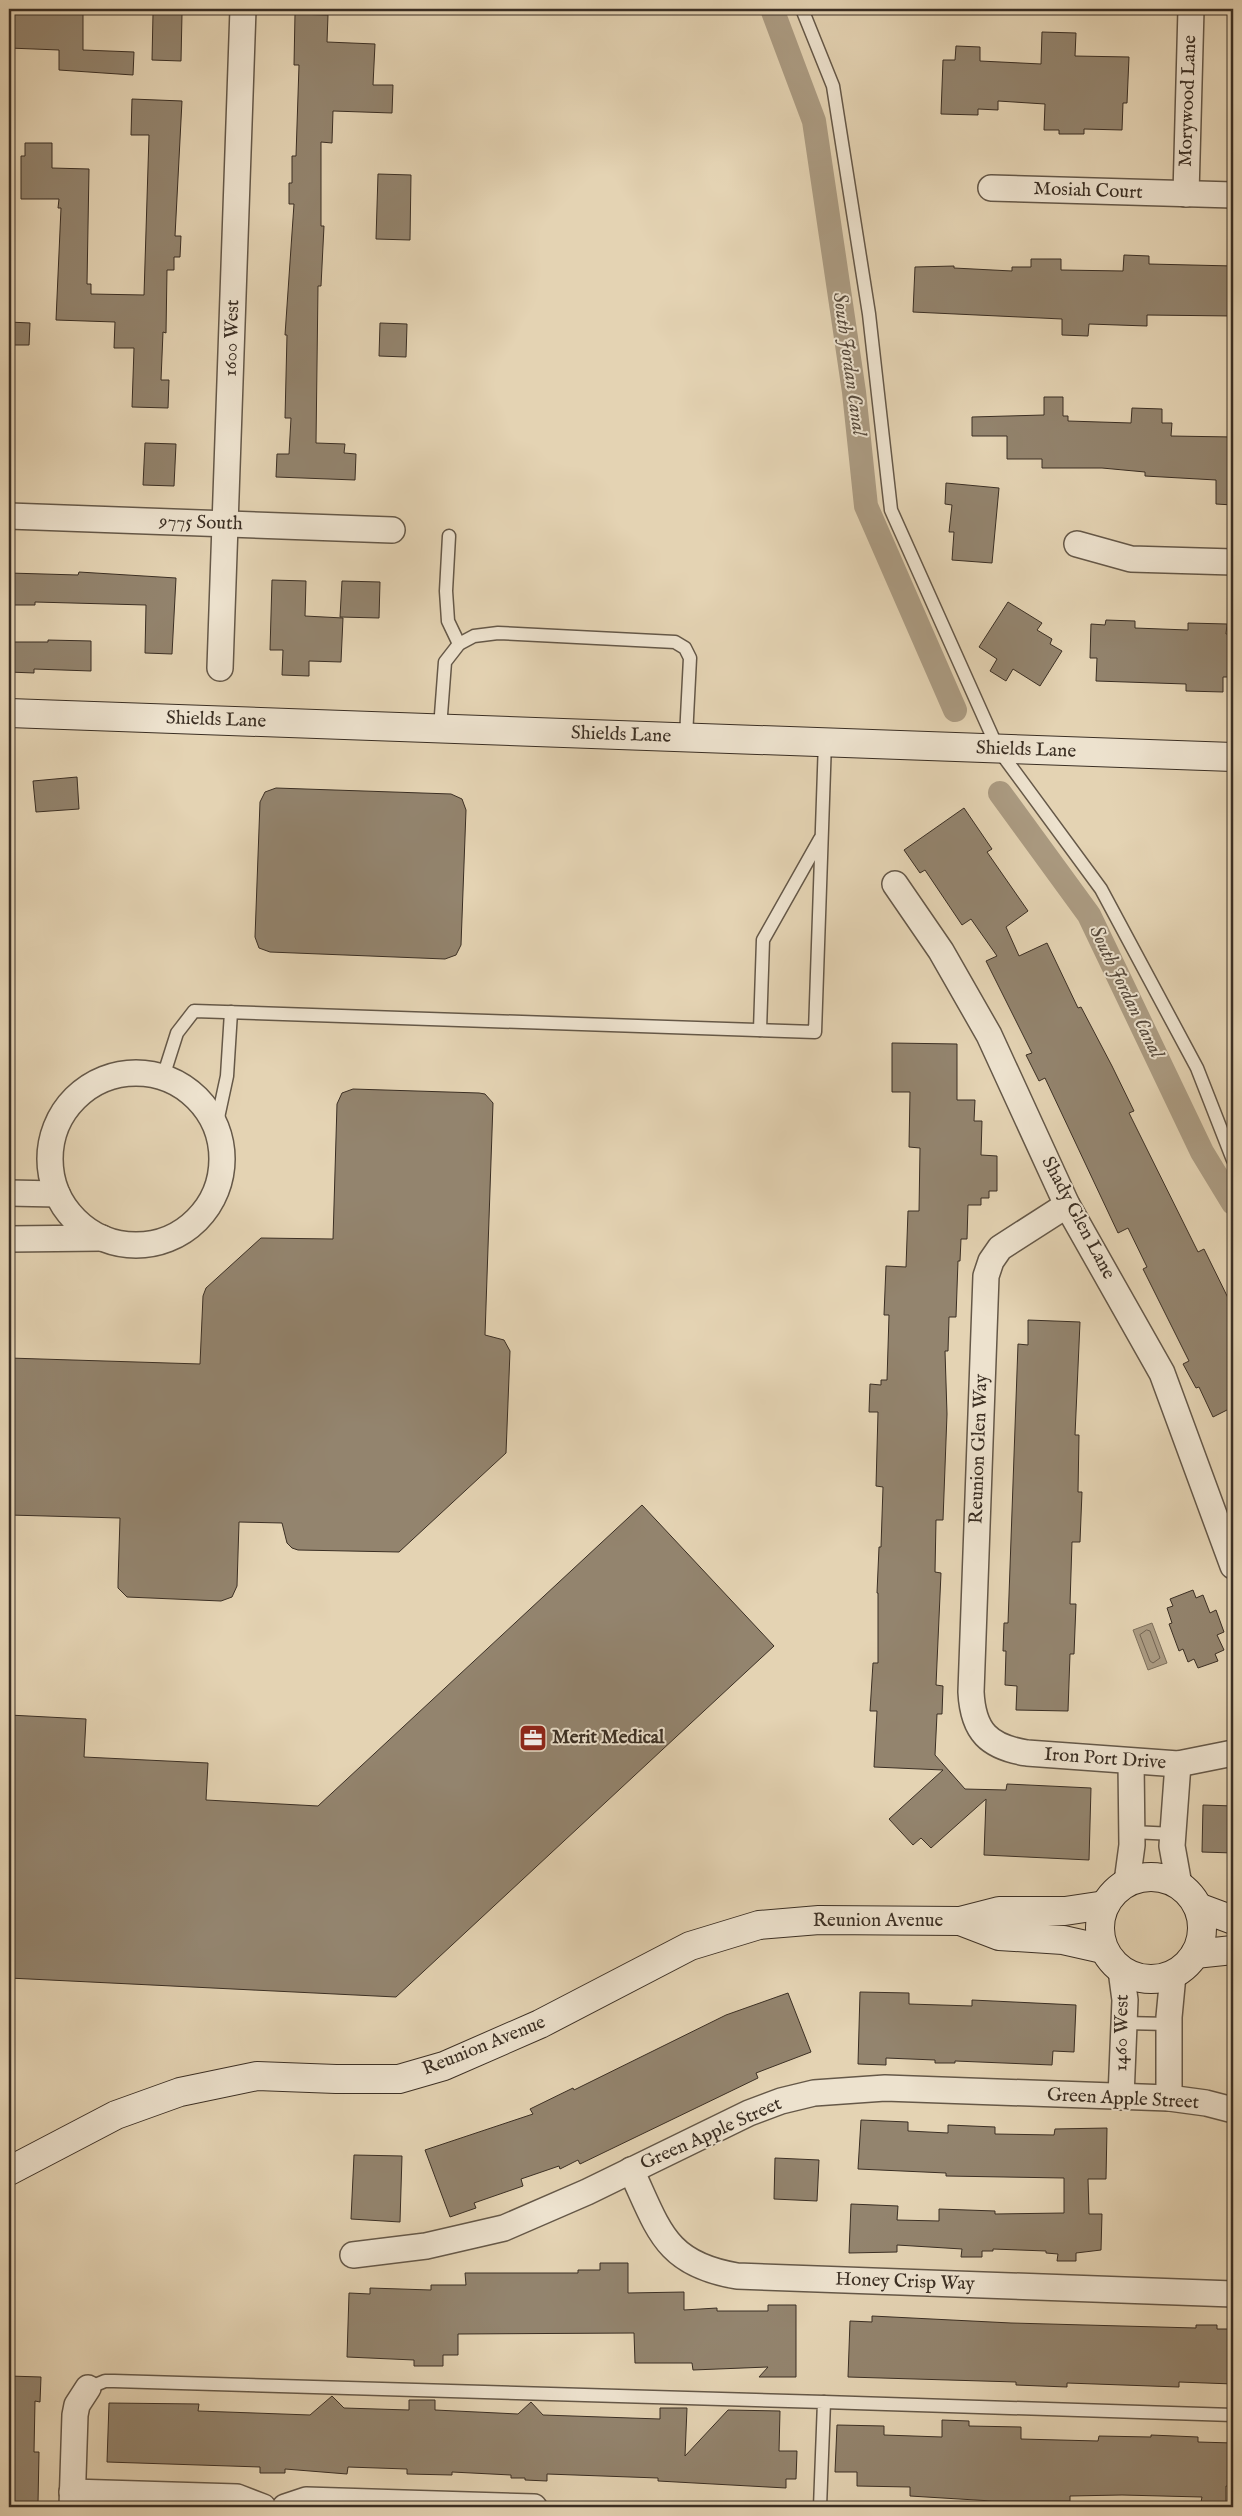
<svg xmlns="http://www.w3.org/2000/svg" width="1242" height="2516" font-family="'IM FELL English',serif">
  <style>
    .water { fill: #ab9b82; stroke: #7e705c }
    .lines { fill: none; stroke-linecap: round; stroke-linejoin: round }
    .shore { stroke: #736553; stroke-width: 1 }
    .canal { stroke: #ab9b82; stroke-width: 24 }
    .building { fill: #93846e; stroke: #3b2f24 }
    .lane-casing { stroke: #655848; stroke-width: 15 }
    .street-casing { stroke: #655848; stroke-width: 28 }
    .secondary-casing { stroke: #3b2f24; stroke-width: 30 }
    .lane { stroke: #ede2ce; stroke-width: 12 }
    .street { stroke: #ede2ce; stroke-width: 25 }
    .secondary { stroke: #ede2ce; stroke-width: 28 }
    .labels { text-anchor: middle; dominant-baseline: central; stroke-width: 4; stroke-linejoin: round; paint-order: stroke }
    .street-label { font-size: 19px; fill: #3b2f24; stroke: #ede2ce }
    .poi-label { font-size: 19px; font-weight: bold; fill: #3b2f24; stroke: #ede2ce; text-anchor: start }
    .water-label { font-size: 20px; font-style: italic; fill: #574a3c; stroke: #ede2ce }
  </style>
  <rect width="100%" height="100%" fill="#e4d3b3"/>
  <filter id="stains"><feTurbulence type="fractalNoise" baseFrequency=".004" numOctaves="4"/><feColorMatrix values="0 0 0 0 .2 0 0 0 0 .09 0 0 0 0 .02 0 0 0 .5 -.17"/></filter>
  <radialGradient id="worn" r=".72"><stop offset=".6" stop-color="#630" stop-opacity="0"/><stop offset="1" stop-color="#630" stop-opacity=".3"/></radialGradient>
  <!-- water -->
  <polygon class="water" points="1152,1623 1167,1663 1148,1670 1133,1630"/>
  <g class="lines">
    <!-- shore -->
    <polygon class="shore" points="1147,1630 1150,1631 1160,1658 1153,1663 1150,1661 1140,1635"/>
    <!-- canal -->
    <g class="canal">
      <polyline points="772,9 814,121 854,392 866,506 955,710"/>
      <polyline points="1000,793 1089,915 1202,1152 1233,1203"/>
    </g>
  </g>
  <!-- building -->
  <g class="building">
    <polygon points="9,9 83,9 83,50 134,52 133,75 59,70 59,50 9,48"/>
    <polygon points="153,14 182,14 181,61 152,60"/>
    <polygon points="295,14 328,15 327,42 375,44 373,85 393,85 392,113 333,111 332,143 321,142 321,226 324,226 321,286 318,286 316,443 345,444 344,453 356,454 355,480 276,477 277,454 289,454 291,418 285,418 287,335 285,335 294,204 289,204 289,183 292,183 292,156 296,156 299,65 294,65"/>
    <polygon points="1042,32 1076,33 1075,56 1129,57 1127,103 1123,103 1122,130 1084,129 1084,134 1059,134 1059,130 1044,130 1045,104 998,101 998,110 978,109 978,115 941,114 943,60 955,60 956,46 980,47 980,61 1041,64"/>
    <polygon points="132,99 182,101 175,236 181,236 180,257 174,257 174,270 167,270 166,333 163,332 161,380 169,380 168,408 132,407 134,348 114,348 115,322 56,320 61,208 58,208 59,199 21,199 21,156 25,156 25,143 52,143 52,168 89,169 87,284 91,284 91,294 144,295 149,135 131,135"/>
    <polygon points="378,174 411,175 410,240 376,239"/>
    <polygon points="1124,255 1149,256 1149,264 1233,266 1233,316 1147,315 1147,326 1089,324 1088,336 1062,335 1062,319 913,312 915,267 954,266 954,268 1012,271 1012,267 1031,267 1031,259 1061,259 1061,270 1123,271"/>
    <polygon points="9,322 30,323 29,345 9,345"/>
    <polygon points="380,323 407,324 406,357 379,356"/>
    <polygon points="1044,397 1063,397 1063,416 1068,416 1068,421 1131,423 1132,408 1162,409 1162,423 1172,423 1171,436 1233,437 1233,505 1216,504 1216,480 1145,476 1145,472 1102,468 1042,468 1042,459 1007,459 1007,436 972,436 972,417 1044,415"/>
    <polygon points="145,443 176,444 174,486 143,485"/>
    <polygon points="946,483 999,488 992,563 952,560 954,532 949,532 952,505 945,504"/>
    <polygon points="79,572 176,578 172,654 145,653 146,605 35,602 35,605 9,605 9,573 78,575"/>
    <polygon points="272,580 306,581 305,616 343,618 341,662 309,661 309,676 282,675 283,650 270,650"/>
    <polygon points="342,581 380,582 379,618 340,617"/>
    <polygon points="1008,602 1042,623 1037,630 1052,639 1050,644 1062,651 1040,686 1013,669 1006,681 990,671 997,659 979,647"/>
    <polygon points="1106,620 1135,621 1135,628 1188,630 1188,623 1227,624 1226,634 1233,634 1233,677 1223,677 1223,692 1186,691 1186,684 1096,681 1097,658 1090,658 1091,624 1105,625"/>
    <polygon points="48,640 91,641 91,671 34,669 34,673 9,672 9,642 48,642"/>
    <polygon points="77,777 79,809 36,812 33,781"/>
    <polygon points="276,788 451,794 462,799 466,810 461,945 456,955 445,959 270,952 259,948 255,937 260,802 265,792"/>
    <polygon points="964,808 992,849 987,852 1028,911 1006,927 1019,956 1047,943 1078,1008 1081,1007 1112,1066 1134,1111 1129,1113 1198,1252 1204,1249 1233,1308 1233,1407 1213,1417 1199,1387 1196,1388 1183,1364 1189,1361 1143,1269 1147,1267 1128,1228 1118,1233 1045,1078 1039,1081 1026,1055 1032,1053 986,961 997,956 971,919 962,925 925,870 920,873 904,850"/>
    <polygon points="892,1043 957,1044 957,1100 975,1100 974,1121 982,1121 981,1155 997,1156 997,1191 989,1191 989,1198 981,1198 981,1205 968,1205 967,1239 961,1239 960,1261 958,1261 956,1317 949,1317 948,1351 945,1351 947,1414 943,1520 936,1520 935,1572 941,1573 936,1685 943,1686 942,1714 937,1714 935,1755 965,1789 1006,1790 1007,1784 1091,1788 1089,1860 984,1855 986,1799 931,1848 921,1838 913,1845 889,1819 943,1770 874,1767 877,1711 870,1711 873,1663 878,1663 878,1593 877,1593 879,1547 881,1547 883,1487 876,1486 878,1412 869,1412 870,1384 881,1385 881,1380 887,1380 889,1315 884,1315 886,1266 906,1267 908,1211 919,1211 920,1148 909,1147 910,1092 892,1092"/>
    <polygon points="353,1089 479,1093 485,1094 493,1103 485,1335 504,1340 510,1351 506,1453 399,1552 298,1550 292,1548 287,1543 282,1523 239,1522 237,1586 232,1597 221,1601 127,1597 118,1588 118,1582 120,1518 9,1515 9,1358 200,1364 203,1296 206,1288 261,1238 333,1239 337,1104 342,1093"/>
    <polygon points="1028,1320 1080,1322 1075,1435 1079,1435 1078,1492 1082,1492 1080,1542 1072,1542 1070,1604 1076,1604 1074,1654 1070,1654 1068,1711 1016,1710 1017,1686 1005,1685 1006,1651 1003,1651 1004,1623 1008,1623 1018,1344 1028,1345"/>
    <polygon points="642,1505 774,1646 396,1997 9,1978 9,1715 86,1719 84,1757 208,1763 206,1800 318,1806"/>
    <polygon points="1193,1590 1196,1598 1203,1595 1210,1613 1216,1610 1224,1632 1217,1635 1224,1650 1215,1654 1218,1661 1198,1668 1194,1659 1188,1662 1183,1649 1179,1651 1169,1624 1172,1623 1167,1608 1173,1606 1170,1599"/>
    <polygon points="1203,1805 1233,1806 1233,1853 1202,1852"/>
    <polygon points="860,1992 909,1993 909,2004 972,2006 972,2000 1076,2005 1074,2052 1053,2051 1052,2065 955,2061 955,2063 935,2063 935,2060 886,2058 886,2065 858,2064"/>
    <polygon points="788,1993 811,2052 756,2073 758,2078 580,2164 578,2160 560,2169 559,2166 521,2179 523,2186 474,2203 476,2208 450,2217 425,2150 533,2114 530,2109 573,2088 574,2090 726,2015"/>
    <polygon points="861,2120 908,2122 908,2131 948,2133 948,2125 995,2127 995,2134 1054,2135 1055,2129 1107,2128 1106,2179 1088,2179 1089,2214 1102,2214 1101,2250 1076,2253 1076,2261 1057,2261 1058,2254 1046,2253 1046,2251 993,2249 993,2251 982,2251 982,2257 961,2257 962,2249 897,2245 897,2252 849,2253 851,2204 898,2206 897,2220 939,2221 939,2209 995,2211 995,2214 1064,2213 1064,2178 946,2176 946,2173 858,2169"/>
    <polygon points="354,2155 402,2156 400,2222 351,2219"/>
    <polygon points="775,2158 819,2160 817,2201 774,2199"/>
    <polygon points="600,2263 628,2263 628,2293 684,2292 684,2310 717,2308 717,2311 768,2311 768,2305 796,2305 796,2377 759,2377 768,2367 693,2370 692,2363 635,2363 634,2333 458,2334 458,2355 443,2355 443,2366 414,2366 414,2360 347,2357 349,2293 370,2294 370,2288 431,2290 431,2285 466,2285 465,2273 578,2273 578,2270 600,2270"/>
    <polygon points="872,2316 1011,2323 1196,2328 1196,2325 1217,2325 1217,2329 1233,2329 1233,2384 1179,2382 1179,2387 1067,2383 1067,2387 1016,2385 1016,2382 848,2377 850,2321 872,2322"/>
    <polygon points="9,2376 41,2377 40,2402 35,2401 34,2452 39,2452 38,2503 32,2503 31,2507 9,2507"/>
    <polygon points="332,2396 344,2408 409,2410 409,2400 435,2400 435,2410 518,2414 531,2402 543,2415 660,2419 660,2408 687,2408 685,2456 728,2410 780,2411 779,2451 797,2451 796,2479 786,2479 786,2488 658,2481 658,2478 547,2474 547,2481 525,2480 525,2478 511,2478 511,2475 452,2472 452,2475 407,2474 407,2469 348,2467 347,2474 285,2469 285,2473 260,2473 260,2467 107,2462 109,2403 199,2404 198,2411 310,2415"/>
    <polygon points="942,2420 969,2421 969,2426 1021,2427 1021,2439 1098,2441 1099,2436 1151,2437 1151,2435 1198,2437 1198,2442 1233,2443 1233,2487 1226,2486 1226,2503 1201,2502 1202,2497 1122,2495 1070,2496 1070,2501 992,2501 910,2496 910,2487 857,2486 857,2472 835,2472 837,2425 884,2426 884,2435 942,2437"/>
  </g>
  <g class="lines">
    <defs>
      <g id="lane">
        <polyline points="802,9 833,86 869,314 891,510 998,749 1101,889 1197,1068 1233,1160"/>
        <polyline points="449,536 446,591 448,621 459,644"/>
        <polyline points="440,728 445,662 459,644 474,636 498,633 675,642 685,648 690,658 686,737"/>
        <polyline points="760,1030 763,940 820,839"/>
        <polyline points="163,1077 177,1033 194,1011 815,1032 825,741"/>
        <polyline points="216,1127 227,1076 231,1012"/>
        <polyline points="1132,1832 1174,1834"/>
        <polyline points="1124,2023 1169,2024"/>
        <polyline points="88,2388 105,2381 114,2381 824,2402 820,2507"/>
        <polyline points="824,2402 1233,2415"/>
      </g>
      <g id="street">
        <polyline points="991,188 1233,195"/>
        <polyline points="1186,194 1191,9"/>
        <polyline points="9,516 392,530"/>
        <polyline points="1077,544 1131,559 1233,562"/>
        <polyline points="220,668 243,9"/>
        <polyline points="895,884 941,951 989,1035 1067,1205 1162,1373 1233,1566"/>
        <circle cx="136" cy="1159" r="86"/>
        <polyline points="9,1193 57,1194"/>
        <path d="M1067 1205 1000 1248 991 1261 986 1276 971 1692C973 1732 989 1747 1027 1753L1178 1764 1233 1753"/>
        <polyline points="9,1239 102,1238"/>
        <polyline points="1178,1764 1172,1846 1179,1885"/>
        <polyline points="1127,1882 1132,1845 1131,1762"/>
        <polyline points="1121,1970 1125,2000 1121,2097"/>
        <polyline points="1169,2098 1169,2017 1173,1975"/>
        <path d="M631 2170C659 2230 665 2264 737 2276L1233 2294"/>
        <polyline points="353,2255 426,2246 504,2228 587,2192 749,2113 781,2101 814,2093 885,2088 1169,2098 1206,2103 1233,2110"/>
        <polyline points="72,2492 237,2497 263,2507"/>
        <polyline points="72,2507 75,2415 77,2405 88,2388"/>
        <polyline points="285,2507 306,2500 534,2507"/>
      </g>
      <g id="secondary">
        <polyline points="9,713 1233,757"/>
        <circle cx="1151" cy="1928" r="51"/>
        <polyline points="1198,1907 1233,1920"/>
        <polyline points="960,1921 999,1936 1063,1940 1103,1949"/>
        <polyline points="1195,1954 1233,1950"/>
        <polyline points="9,2171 116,2115 180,2092 257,2076 336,2079 399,2079 444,2066 540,2024 690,1946 759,1925 819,1920 960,1921 999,1911 1065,1911 1105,1905"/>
      </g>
    </defs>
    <!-- lane casing -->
    <use href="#lane" class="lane-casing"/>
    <!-- street casing -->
    <use href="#street" class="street-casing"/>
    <!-- secondary casing -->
    <use href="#secondary" class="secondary-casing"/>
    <!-- lane -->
    <use href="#lane" class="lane"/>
    <!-- street -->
    <use href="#street" class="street"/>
    <!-- secondary -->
    <use href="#secondary" class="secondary"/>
  </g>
  <!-- icons -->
  <defs>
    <symbol id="office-square" viewBox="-11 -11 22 22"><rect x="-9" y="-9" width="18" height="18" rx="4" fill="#8f2418" stroke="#ede2ce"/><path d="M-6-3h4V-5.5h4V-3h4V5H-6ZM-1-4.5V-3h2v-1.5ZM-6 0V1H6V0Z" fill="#fff"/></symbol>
  </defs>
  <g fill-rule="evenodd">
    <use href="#office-square" x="517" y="1722" width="32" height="32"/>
  </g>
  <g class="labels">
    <!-- street labels -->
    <g class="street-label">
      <text transform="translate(1188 101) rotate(-88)">Morywood Lane</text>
      <text transform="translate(1088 191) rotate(2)">Mosiah Court</text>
      <text transform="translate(232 338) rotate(-88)">1600 West</text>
      <text transform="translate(201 523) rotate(2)">9775 South</text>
      <text transform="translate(216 720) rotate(2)">Shields Lane</text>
      <text transform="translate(621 735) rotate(2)">Shields Lane</text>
      <text transform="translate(1026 750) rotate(2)">Shields Lane</text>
      <text transform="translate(1078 1218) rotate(62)">Shady Glen Lane</text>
      <text transform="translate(979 1449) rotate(-88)">Reunion Glen Way</text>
      <text transform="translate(1105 1759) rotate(4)">Iron Port Drive</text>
      <text x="878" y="1921">Reunion Avenue</text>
      <text transform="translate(1122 2033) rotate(-89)">1460 West</text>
      <text transform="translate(484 2046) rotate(-22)">Reunion Avenue</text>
      <text transform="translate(1123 2099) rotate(3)">Green Apple Street</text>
      <text transform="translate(711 2134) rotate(-24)">Green Apple Street</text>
      <text transform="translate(905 2282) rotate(2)">Honey Crisp Way</text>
    </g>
    <!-- poi labels -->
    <g class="poi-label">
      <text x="552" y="1738">Merit Medical</text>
    </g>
    <!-- water labels -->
    <g class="water-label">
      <text transform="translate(849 364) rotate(82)">South Jordan Canal</text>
      <text transform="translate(1126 992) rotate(64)">South Jordan Canal</text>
    </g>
  </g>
  <!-- margin -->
  <rect width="1242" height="2516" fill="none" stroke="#e4d3b3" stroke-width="30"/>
  <rect x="10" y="10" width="1222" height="2496" fill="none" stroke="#3b2f24" stroke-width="2.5"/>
  <rect x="15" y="15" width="1212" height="2486" fill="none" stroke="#3b2f24"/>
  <rect width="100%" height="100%" filter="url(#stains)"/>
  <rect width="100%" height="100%" fill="url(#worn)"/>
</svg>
